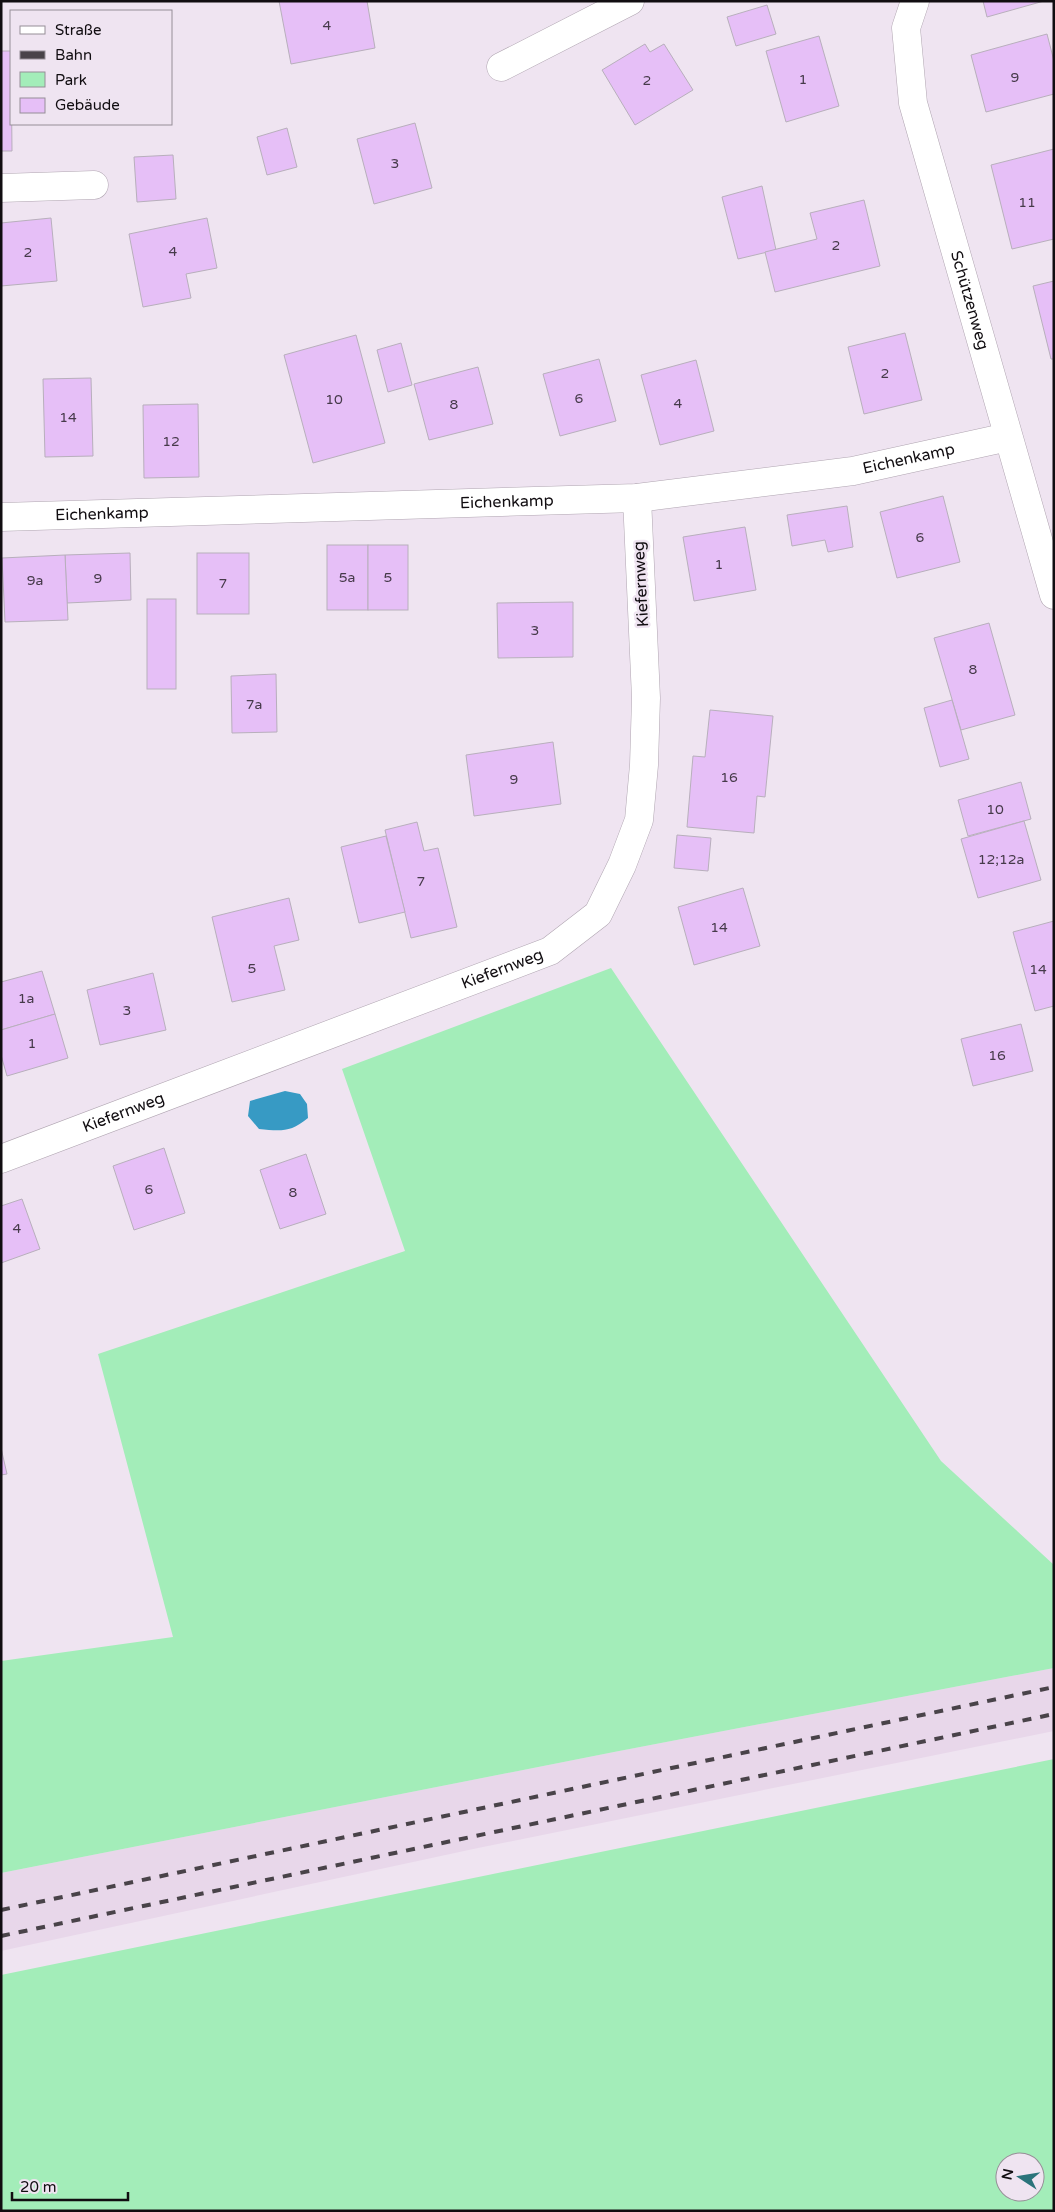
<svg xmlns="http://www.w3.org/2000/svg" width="1055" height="2212" font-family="'Varela Round',sans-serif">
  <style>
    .built { fill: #e8d7ea }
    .green { fill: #a3edb9; fill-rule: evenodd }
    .water { fill: #379ac4 }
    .building { fill: #e6bff7; stroke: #b8afbc }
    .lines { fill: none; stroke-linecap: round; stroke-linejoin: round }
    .street-casing { stroke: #b0a5b1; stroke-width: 29 }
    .street { stroke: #fff; stroke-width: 28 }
    .rail { stroke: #494349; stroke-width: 4; stroke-dasharray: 9 9; stroke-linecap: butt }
    .labels { text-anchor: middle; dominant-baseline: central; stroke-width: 5; stroke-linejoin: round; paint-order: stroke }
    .number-label { font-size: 14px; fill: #463a4a }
    .street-label { font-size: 16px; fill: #110d11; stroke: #efe4f1 }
  </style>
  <rect width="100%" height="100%" fill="#efe4f1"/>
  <!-- built -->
  <polygon class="built" points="1054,1668 1054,1731 478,1848 1,1951 1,1873 614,1752"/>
  <!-- green -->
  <g class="green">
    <polygon points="611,968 941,1461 1054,1565 1054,1668 614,1752 1,1873 1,1661 173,1637 98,1354 405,1251 342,1069"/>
    <path d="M1054 1759V2211H1V1975ZM1005 2162H1035V2192H1005Z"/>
  </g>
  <!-- water -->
  <path class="water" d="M285 1091 300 1094 307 1104 308 1118C290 1133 280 1131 259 1129L248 1116 250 1101Z"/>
  <!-- building -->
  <g class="building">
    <polygon points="279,1 367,1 375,48 291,64"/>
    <polygon points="983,1 1044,1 987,17"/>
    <polygon points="767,5 776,34 736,46 727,17"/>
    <polygon points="1047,34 1054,61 1054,94 986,112 971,55"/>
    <polygon points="819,36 839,106 786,122 766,51"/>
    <polygon points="645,44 650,52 664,44 693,90 635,125 602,70"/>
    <polygon points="1,51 11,51 12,151 1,151"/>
    <polygon points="415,123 432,188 374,204 357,139"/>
    <polygon points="287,128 297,167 267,175 257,137"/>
    <polygon points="1054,149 1054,239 1012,249 991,165"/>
    <polygon points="173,155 176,199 137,202 134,157"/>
    <polygon points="762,186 776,250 738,259 722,197"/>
    <polygon points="864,200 880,266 775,292 765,252 817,239 810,213"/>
    <polygon points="51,218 57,281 1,286 1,223"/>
    <polygon points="207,218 217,268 186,274 191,298 143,307 129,234"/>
    <polygon points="1054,281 1054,359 1051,359 1033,286"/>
    <polygon points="905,333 922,400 864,414 848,347"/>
    <polygon points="356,335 385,443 313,463 284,355"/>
    <polygon points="401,343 412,385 388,392 377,350"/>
    <polygon points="599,359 616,421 560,436 543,374"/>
    <polygon points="696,360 714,431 660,445 641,375"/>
    <polygon points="478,367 493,424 429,440 414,384"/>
    <polygon points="91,378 93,456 45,457 43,379"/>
    <polygon points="198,404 199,477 144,478 143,405"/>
    <polygon points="943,496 960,562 897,578 880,512"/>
    <polygon points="847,506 853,547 828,552 825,540 792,546 787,515"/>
    <polygon points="745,527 756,590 694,601 683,537"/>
    <rect x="327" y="545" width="41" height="65"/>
    <rect x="368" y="545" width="40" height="65"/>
    <polygon points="130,553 131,600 67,603 65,555"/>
    <rect x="197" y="553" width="52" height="61"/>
    <polygon points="65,555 68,620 5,622 2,558"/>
    <rect x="147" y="599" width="29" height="90"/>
    <polygon points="573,602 573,657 498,658 497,603"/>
    <polygon points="989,623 1015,715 961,730 934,638"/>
    <polygon points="276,674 277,732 232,733 231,676"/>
    <polygon points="952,700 969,759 940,767 924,708"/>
    <polygon points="710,710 773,716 765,797 757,796 754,833 687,827 693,756 705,757"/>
    <polygon points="553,742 561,804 474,816 466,755"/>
    <polygon points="1021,782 1031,819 968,836 958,800"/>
    <polygon points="1024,821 1041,880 978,898 961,839"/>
    <polygon points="417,822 424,851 438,848 457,927 411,938 385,830"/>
    <polygon points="677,835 711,838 708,871 674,868"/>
    <polygon points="386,836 405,912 359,923 341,847"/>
    <polygon points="743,888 760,946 694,965 678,907"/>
    <polygon points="289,898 299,940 274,946 285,990 232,1002 212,917"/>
    <polygon points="1054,921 1054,1006 1035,1011 1013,932"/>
    <polygon points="42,971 55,1014 1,1030 1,982"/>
    <polygon points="153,973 166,1030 100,1045 87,990"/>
    <polygon points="55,1014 68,1058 7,1076 1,1055 1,1030"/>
    <polygon points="1021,1024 1033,1071 973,1086 961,1039"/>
    <polygon points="164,1148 185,1213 134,1230 113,1166"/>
    <polygon points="306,1154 326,1214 280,1229 260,1170"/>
    <polygon points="22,1199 40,1249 1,1263 1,1206"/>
    <polygon points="1,1448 7,1474 1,1475"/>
  </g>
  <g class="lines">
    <defs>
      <g id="street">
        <path id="s1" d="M915 1 906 28 913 103 1054 595"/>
        <polyline points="501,67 630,1"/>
        <polyline points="1,188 94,185"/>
        <path id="s2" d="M1 517 637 498 853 471 1008 437"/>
        <path id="s3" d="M1 1159 550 951 598 914 622 865 639 820 644 765 646 698 637 498"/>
      </g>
    </defs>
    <!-- street casing -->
    <use href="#street" class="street-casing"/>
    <!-- street -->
    <use href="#street" class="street"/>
    <!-- rail -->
    <g class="rail">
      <polyline points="1,1910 1054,1687"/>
      <polyline points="1,1936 1054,1714"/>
    </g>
  </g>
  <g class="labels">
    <!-- number labels -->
    <g class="number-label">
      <text x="327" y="25">4</text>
      <text x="1015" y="77">9</text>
      <text x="803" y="79">1</text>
      <text x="647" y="80">2</text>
      <text x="395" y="163">3</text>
      <text x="1027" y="202">11</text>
      <text x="836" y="245">2</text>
      <text x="173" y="251">4</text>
      <text x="28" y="252">2</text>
      <text x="885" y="373">2</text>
      <text x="579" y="398">6</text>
      <text x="334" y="399">10</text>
      <text x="678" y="403">4</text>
      <text x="454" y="404">8</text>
      <text x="68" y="417">14</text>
      <text x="171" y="441">12</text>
      <text x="920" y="537">6</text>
      <text x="719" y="564">1</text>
      <text x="347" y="577">5a</text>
      <text x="388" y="577">5</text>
      <text x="98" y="578">9</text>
      <text x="35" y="580">9a</text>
      <text x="223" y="583">7</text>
      <text x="535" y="630">3</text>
      <text x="973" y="669">8</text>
      <text x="254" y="704">7a</text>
      <text x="729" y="777">16</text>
      <text x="514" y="779">9</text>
      <text x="995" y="809">10</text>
      <text x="1001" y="859">12;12a</text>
      <text x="421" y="881">7</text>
      <text x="719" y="927">14</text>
      <text x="252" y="968">5</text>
      <text x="1038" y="969">14</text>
      <text x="26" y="998">1a</text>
      <text x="127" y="1010">3</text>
      <text x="32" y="1043">1</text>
      <text x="997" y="1055">16</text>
      <text x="149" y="1189">6</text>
      <text x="293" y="1192">8</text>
      <text x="17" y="1228">4</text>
    </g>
    <!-- street labels -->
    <g class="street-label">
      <text stroke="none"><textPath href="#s1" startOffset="309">Schützenweg</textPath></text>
      <text stroke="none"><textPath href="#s2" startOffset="911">Eichenkamp</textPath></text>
      <text stroke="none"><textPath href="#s2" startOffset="506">Eichenkamp</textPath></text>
      <text stroke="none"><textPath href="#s2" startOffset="101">Eichenkamp</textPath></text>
      <text transform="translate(641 584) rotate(-93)">Kiefernweg</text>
      <text stroke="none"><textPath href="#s3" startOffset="536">Kiefernweg</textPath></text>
      <text stroke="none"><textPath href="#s3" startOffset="131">Kiefernweg</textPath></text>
    </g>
  </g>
  <!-- border -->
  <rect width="1055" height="2212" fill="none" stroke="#110d11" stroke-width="5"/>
  <!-- legend -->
  <rect x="10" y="10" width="162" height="115" fill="#efe4f1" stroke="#968e97"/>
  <rect x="20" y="26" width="25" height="8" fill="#ffffff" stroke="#968e97"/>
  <text x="55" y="35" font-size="15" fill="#110d11">Straße</text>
  <rect x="20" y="51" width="25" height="8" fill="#494349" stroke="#968e97"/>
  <text x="55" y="60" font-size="15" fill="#110d11">Bahn</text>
  <rect x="20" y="72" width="25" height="15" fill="#a3edb9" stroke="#968e97"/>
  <text x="55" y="85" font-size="15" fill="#110d11">Park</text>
  <rect x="20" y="98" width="25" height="15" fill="#e6bff7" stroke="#968e97"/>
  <text x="55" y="110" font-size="15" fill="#110d11">Gebäude</text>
  <!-- north arrow -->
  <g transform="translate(1020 2177) rotate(282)"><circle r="24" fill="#efe4f1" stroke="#968e97"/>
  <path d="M0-4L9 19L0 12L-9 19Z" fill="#2b747b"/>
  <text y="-8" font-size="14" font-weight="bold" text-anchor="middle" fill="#110d11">N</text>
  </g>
  <!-- scale -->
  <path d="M12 2192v8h116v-8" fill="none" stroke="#110d11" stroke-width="2.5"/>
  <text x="20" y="2192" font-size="15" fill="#110d11" stroke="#efe4f1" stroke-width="4" paint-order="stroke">20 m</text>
</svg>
